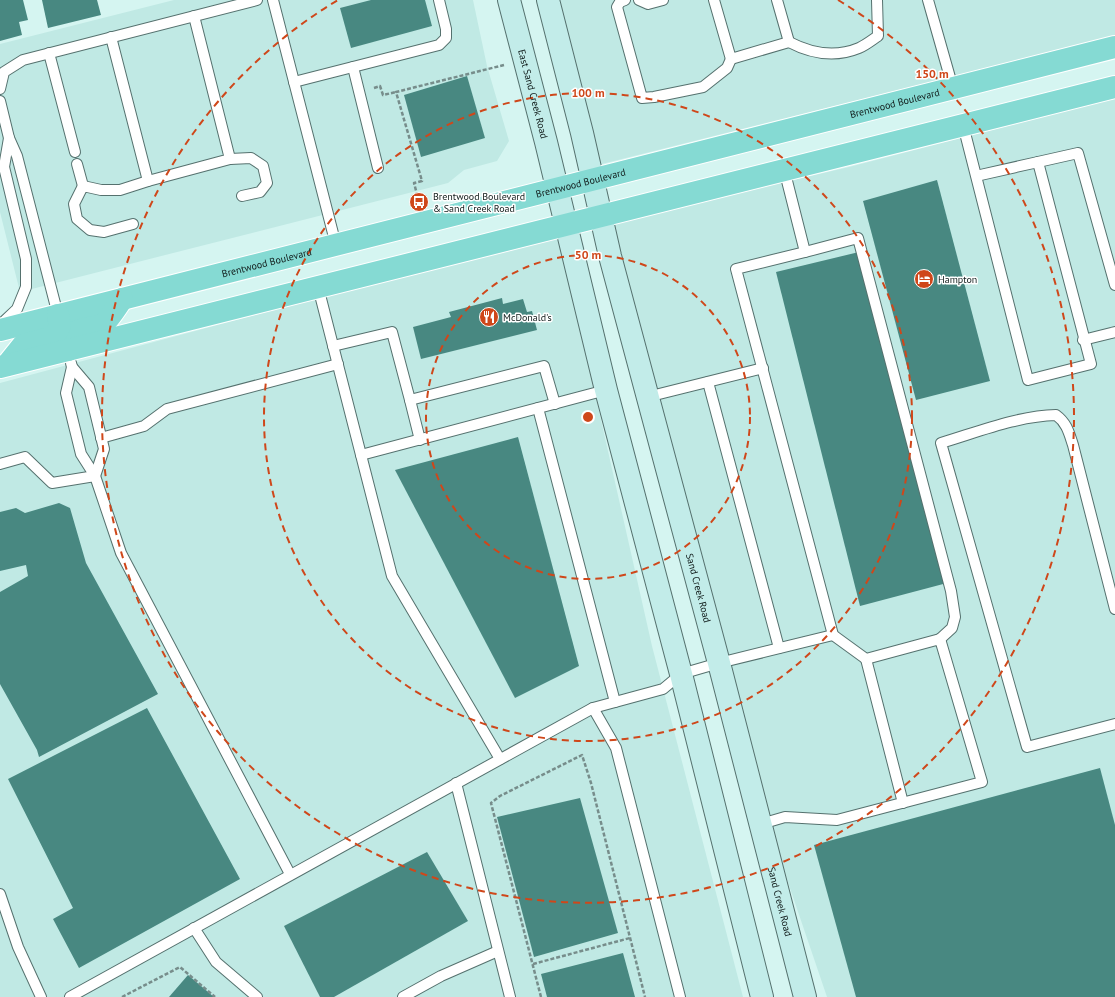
<svg xmlns="http://www.w3.org/2000/svg" width="1115" height="997" font-family="'PT Sans',sans-serif">
  <style>
    .built { fill: #c0e9e4 }
    .building { fill: #488881 }
    .lines { fill: none; stroke-linecap: round; stroke-linejoin: round }
    .lane-casing { stroke: #55716e; stroke-width: 12 }
    .secondary-casing { stroke: #55716e; stroke-width: 24 }
    .primary-casing { stroke: #fff; stroke-width: 24 }
    .path { stroke: #778d8b; stroke-width: 2.5; stroke-dasharray: 4 2; stroke-linecap: butt }
    .lane { stroke: #fff; stroke-width: 10 }
    .secondary { stroke: #c2ece9; stroke-width: 22 }
    .primary { stroke: #85dad3; stroke-width: 22 }
    .ring { fill: none; stroke: #cf471a; stroke-width: 2; stroke-dasharray: 7 5 }
    .labels { text-anchor: middle; dominant-baseline: central; stroke-width: 3; stroke-linejoin: round; paint-order: stroke }
    .street-label { font-size: 10px; fill: #111c1b; stroke: #fff }
    .poi-label { font-size: 10px; fill: #111c1b; stroke: #fff; text-anchor: start }
    .centre { fill: #cf471a; stroke: #fff; stroke-width: 2 }
    .ring-label { font-size: 12px; text-anchor: middle; font-weight: bold; fill: #cf471a; stroke: #fff; stroke-width: 3; stroke-linejoin: round; paint-order: stroke }
  </style>
  <rect width="100%" height="100%" fill="#d5f5f1"/>
  <!-- built -->
  <g class="built">
    <polygon points="174,0 473,0 487,66 509,141 497,161 464,170 448,183 20,292 0,212 0,44"/>
    <polygon points="557,0 1115,0 1115,36 598,165"/>
    <polygon points="1115,98 1115,997 827,997 776,847 612,222 849,167"/>
    <polygon points="559,234 652,646 743,997 0,997 0,383"/>
  </g>
  <!-- building -->
  <g class="building">
    <polygon points="0,0 23,0 28,20 19,22 22,35 0,41"/>
    <polygon points="42,0 97,0 101,15 48,28"/>
    <polygon points="371,0 425,0 432,26 351,48 340,8"/>
    <polygon points="467,76 485,138 421,157 404,95"/>
    <polygon points="937,180 990,381 916,400 863,201"/>
    <polygon points="859,252 947,583 860,606 776,272"/>
    <polygon points="502,298 503,304 523,299 527,312 532,311 537,330 421,359 413,327 451,317 449,312"/>
    <polygon points="518,437 579,666 515,698 395,470"/>
    <polygon points="59,503 70,508 86,563 158,694 39,757 37,750 0,684 0,592 28,576 26,565 0,571 0,512 16,508 25,513"/>
    <polygon points="147,708 240,879 79,968 53,919 73,908 8,779"/>
    <polygon points="1100,768 1115,825 1115,997 856,997 814,845"/>
    <polygon points="580,798 618,933 534,957 497,817"/>
    <polygon points="427,852 468,921 334,997 320,997 284,926"/>
    <polygon points="623,953 635,997 547,997 541,974"/>
    <polygon points="188,975 214,997 169,997"/>
  </g>
  <g class="lines">
    <defs>
      <g id="lane">
        <polyline points="273,0 336,245"/>
        <polyline points="625,0 620,2 617,7 642,98 654,97 703,87 727,68 731,59"/>
        <polyline points="639,0 648,4 663,0"/>
        <path d="M714 0 731 59 789 42C812 54 835 58 859 48 866 45 872 40 878 36L877 0"/>
        <polyline points="777,0 789,42"/>
        <polyline points="928,0 953,88"/>
        <polyline points="111,37 148,181"/>
        <polyline points="49,53 75,152"/>
        <polyline points="353,67 378,168"/>
        <polyline points="294,82 439,45 446,38 446,29 439,0"/>
        <polyline points="0,89 4,72 23,60 257,0"/>
        <polyline points="0,101 9,138 17,156 58,315"/>
        <polyline points="963,125 1028,380 1091,364 1038,162 976,176"/>
        <polyline points="230,159 251,158 263,166 267,183 260,192 242,196"/>
        <polyline points="1038,162 1078,153 1115,285"/>
        <polyline points="77,164 83,186"/>
        <polyline points="784,169 805,252 858,238 951,591 955,617 952,628 940,639"/>
        <polyline points="133,224 104,232 90,230 77,219 74,204 83,186 101,190 120,190 148,181 230,159 194,16"/>
        <polyline points="318,287 392,576 500,759"/>
        <polyline points="0,325 17,309 26,287 26,259 4,167 9,138"/>
        <polyline points="1083,340 1115,332"/>
        <polyline points="333,346 392,332 410,400 544,366 555,404"/>
        <polyline points="71,363 72,367 89,387 104,449 95,476"/>
        <polyline points="72,367 66,393 81,454 95,476 121,553 290,874"/>
        <polyline points="708,382 779,648"/>
        <polyline points="647,397 763,368"/>
        <polyline points="410,400 420,440"/>
        <polyline points="538,408 615,702"/>
        <polyline points="101,438 144,426 167,409 338,364"/>
        <polyline points="361,455 606,390"/>
        <polyline points="0,464 25,457 52,483 95,476"/>
        <path d="M1115 609 1073 445C1069 433 1067 423 1056 415 1017 416 978 432 941 443L1027 747 1115 724"/>
        <polyline points="866,659 903,803"/>
        <polyline points="593,708 616,748 680,997"/>
        <polyline points="456,783 510,997"/>
        <polyline points="761,824 785,817 837,820 982,782 940,639 866,659 833,635"/>
        <polyline points="0,894 18,947 41,997"/>
        <polyline points="194,928 216,962 257,997"/>
        <polyline points="70,997 593,708 663,689 681,674 719,663 833,635 736,269 805,252"/>
        <polyline points="403,997 441,976 498,951"/>
      </g>
      <g id="secondary">
        <path id="s1" d="M509 0 546 142 606 390 681 674 762 997"/>
        <path id="s2" d="M548 0 582 133 610 256 719 663 805 997"/>
      </g>
      <g id="primary">
        <path id="s3" d="M0 330 1115 47"/>
        <path d="M68 350C65 325 88 331 103 324 108 321 118 305 122 299"/>
        <polyline points="7,365 23,345 50,338 56,333 60,326 58,315"/>
        <polyline points="0,367 1115,87"/>
      </g>
    </defs>
    <!-- lane casing -->
    <use href="#lane" class="lane-casing"/>
    <!-- secondary casing -->
    <use href="#secondary" class="secondary-casing"/>
    <!-- primary casing -->
    <use href="#primary" class="primary-casing"/>
    <!-- path -->
    <g class="path">
      <polyline points="374,88 380,86 383,95 396,92"/>
      <polyline points="419,202 414,183 422,181 396,92 504,65"/>
      <polyline points="533,964 630,938"/>
      <polyline points="122,997 180,967 215,997"/>
      <polyline points="541,997 491,803 500,796 582,755 591,783 645,997"/>
    </g>
    <!-- lane -->
    <use href="#lane" class="lane"/>
    <!-- secondary -->
    <use href="#secondary" class="secondary"/>
    <!-- primary -->
    <use href="#primary" class="primary"/>
  </g>
  <!-- distance rings -->
  <g class="ring">
    <circle cx="588" cy="417" r="162"/>
    <circle cx="588" cy="417" r="324"/>
    <path d="M838 0A486 486 0 1 1 338 0"/>
  </g>
  <!-- icons -->
  <defs>
    <symbol id="bus-disc" viewBox="-11 -11 22 22"><circle r="9.5" fill="#cf471a" stroke="#fff"/><path d="M-5-6H5V4H4V6H2V4H-2V6H-4V4H-5ZM-3.5-4V0h7V-4ZM-3.5 1.2v1.5H-2V1.2ZM2 1.2v1.5H3.5V1.2Z" fill="#fff"/></symbol>
    <symbol id="hotel-disc" viewBox="-11 -11 22 22"><circle r="9.5" fill="#cf471a" stroke="#fff"/><path d="M-6-4.5h1.5V1H6V5H4.5V3h-9V5H-6ZM-4 0a1.8 1.8 0 1 1 3.6 0ZM.5 0V-2.5h3Q6-2.5 6 0Z" fill="#fff"/></symbol>
    <symbol id="restaurant-disc" viewBox="-11 -11 22 22"><circle r="9.5" fill="#cf471a" stroke="#fff"/><path d="M-5-6h1v4h1v-4h1v4h1v-4h1v5L-1.5 .5V6h-2V.5L-5-1ZM5-6V6H3V1.5H1.5Q1.5-4 5-6Z" fill="#fff"/></symbol>
  </defs>
  <g fill-rule="evenodd">
    <use href="#bus-disc" x="408" y="191" width="22" height="22"/>
    <use href="#hotel-disc" x="913" y="268" width="22" height="22"/>
    <use href="#restaurant-disc" x="478" y="306" width="22" height="22"/>
  </g>
  <g class="labels">
    <!-- street labels -->
    <g class="street-label">
      <text stroke="none"><textPath href="#s1" startOffset="97">East Sand Creek Road</textPath></text>
      <text stroke="none"><textPath href="#s3" startOffset="923">Brentwood Boulevard</textPath></text>
      <text stroke="none"><textPath href="#s3" startOffset="599">Brentwood Boulevard</textPath></text>
      <text stroke="none"><textPath href="#s3" startOffset="275">Brentwood Boulevard</textPath></text>
      <text stroke="none"><textPath href="#s2" startOffset="607">Sand Creek Road</textPath></text>
      <text stroke="none"><textPath href="#s2" startOffset="931">Sand Creek Road</textPath></text>
    </g>
    <!-- poi labels -->
    <g class="poi-label">
      <text x="433" y="196">Brentwood Boulevard<tspan x="433" dy="12">&amp; Sand Creek Road</tspan></text>
      <text x="938" y="279">Hampton</text>
      <text x="503" y="317">McDonald's</text>
    </g>
  </g>
  <circle cx="588" cy="417" r="6" class="centre"/>
  <g class="ring-label">
    <text x="932" y="78">150 m</text>
    <text x="588" y="97">100 m</text>
    <text x="588" y="259">50 m</text>
  </g>
</svg>
